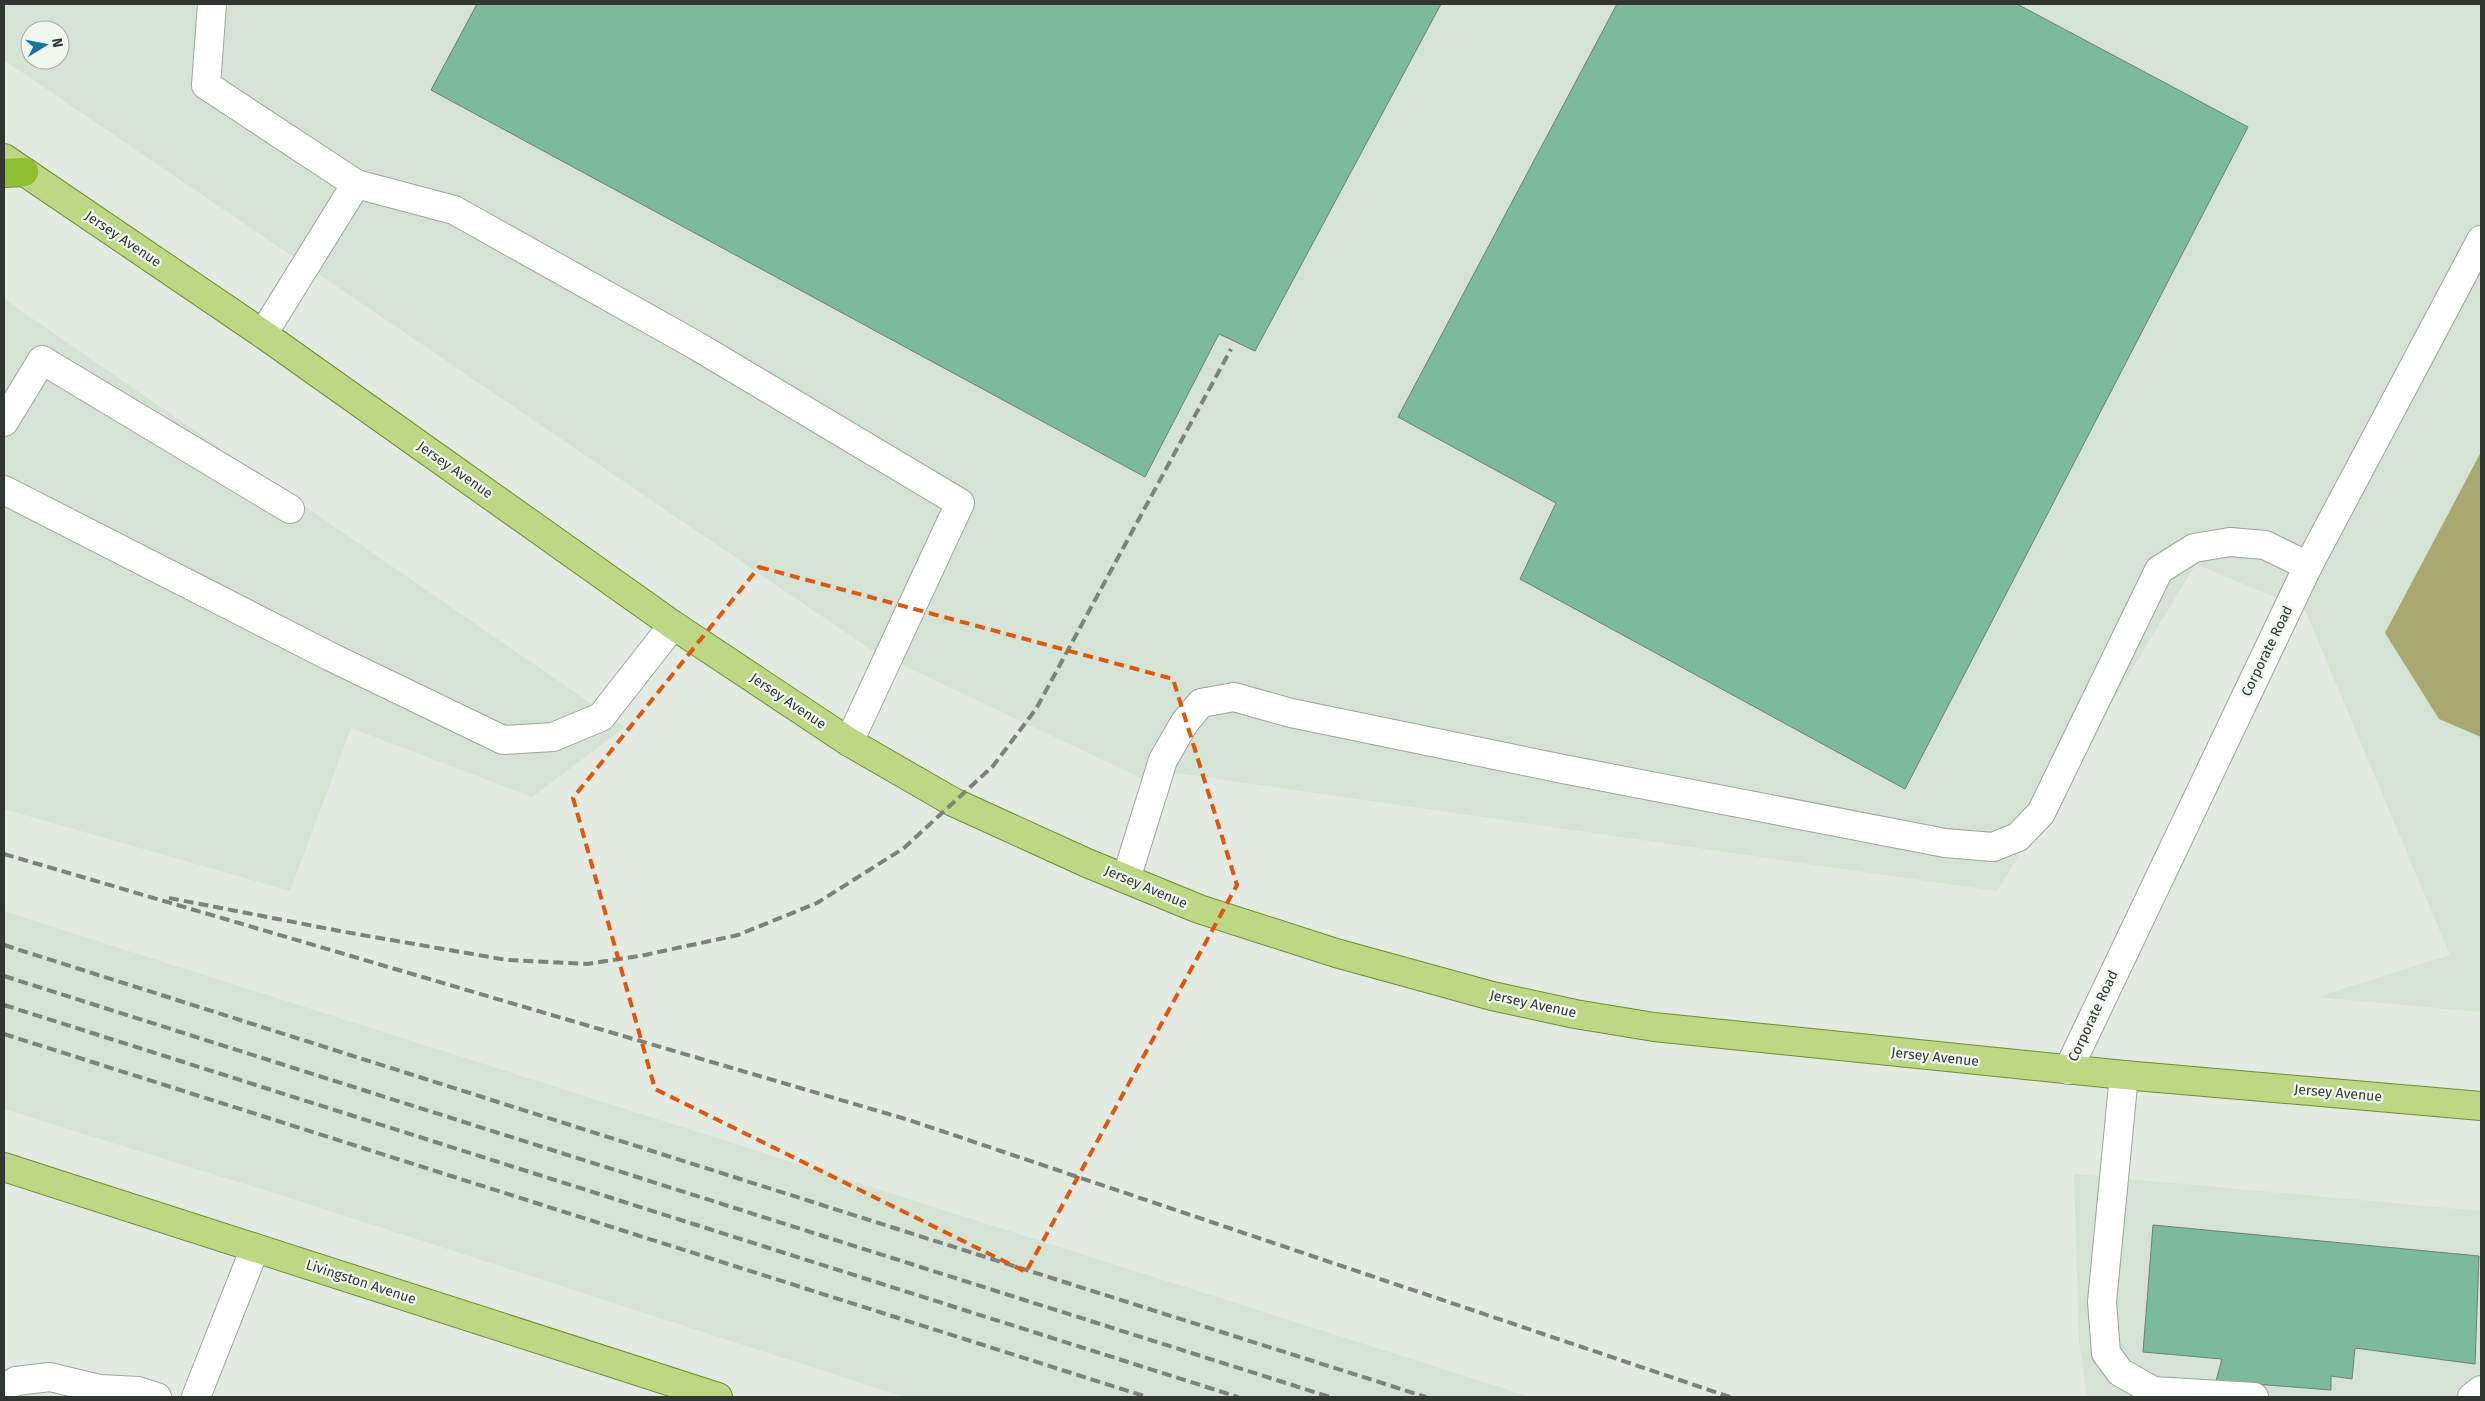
<svg xmlns="http://www.w3.org/2000/svg" width="2485" height="1401" font-family="'Fira Sans',sans-serif">
  <style>
    .built { fill: #d4e3d4; fill-rule: evenodd }
    .forest { fill: #a8a870 }
    .building { fill: #7cba9e; stroke: #727d77 }
    .lines { fill: none; stroke-linecap: round; stroke-linejoin: round }
    .minor-casing { stroke: #9da59d; stroke-width: 30 }
    .major-casing { stroke: #6e8e32; stroke-width: 30 }
    .highway-casing { stroke: #6e8e32; stroke-width: 30 }
    .minor { stroke: #fff; stroke-width: 28 }
    .major { stroke: #bcd884; stroke-width: 28 }
    .highway { stroke: #8fbe32; stroke-width: 28 }
    .rail { stroke: #7c827c; stroke-width: 4; stroke-dasharray: 10 5; stroke-linecap: butt }
    .marked { fill: none; stroke: #df570e; stroke-width: 4; stroke-dasharray: 10 6; stroke-linejoin: round }
    .labels { text-anchor: middle; dominant-baseline: central; stroke-width: 4.5; stroke-linejoin: round; paint-order: stroke }
    .street-label { font-size: 14px; fill: #323632; stroke: #eff7ef }
  </style>
  <rect width="100%" height="100%" fill="#e2eae1"/>
  <!-- built -->
  <g class="built">
    <path d="M4 4H2481V1012L2317 997 2450 955 2305 610 2196 564 1997 891 1169 772 1160 787 873 651 4 60ZM30 30H60V60H30Z"/>
    <polygon points="4,299 625,727 532,797 351,728 290,891 4,809"/>
    <polygon points="4,911 91,939 1531,1397 904,1397 290,1198 4,1109"/>
    <polygon points="2074,1174 2481,1211 2481,1397 2087,1397 2079,1341"/>
  </g>
  <!-- forest -->
  <polygon class="forest" points="2481,452 2481,737 2439,719 2385,633"/>
  <!-- building -->
  <g class="building">
    <polygon points="477,4 1441,4 1255,351 1219,334 1145,477 431,90"/>
    <polygon points="1617,4 2017,4 2248,127 1905,789 1520,579 1556,503 1398,417"/>
    <polygon points="2153,1225 2479,1256 2475,1364 2355,1348 2352,1379 2331,1376 2331,1390 2216,1381 2222,1359 2143,1352"/>
  </g>
  <g class="lines">
    <defs>
      <g id="minor">
        <polyline points="212,4 206,85 356,184 263,334"/>
        <polyline points="356,184 454,210 697,346 960,503 849,742"/>
        <polyline points="4,422 42,360 290,509"/>
        <polyline points="4,490 329,656 503,740 553,737 601,717 673,625"/>
        <polyline points="1126,879 1163,760 1185,722 1201,703 1234,697 1291,713 1563,769 1945,843 1993,847 2018,837 2041,813 2159,570 2194,548 2230,542 2265,545 2308,566"/>
        <polyline points="2068,1070 2308,566 2481,240"/>
        <polyline points="2124,1075 2102,1302 2106,1353 2120,1372 2153,1391 2254,1397"/>
        <polyline points="4,1388 16,1381 50,1377 100,1389 138,1391 157,1397"/>
        <polyline points="196,1397 255,1248"/>
        <polyline points="2472,1397 2481,1390"/>
      </g>
      <g id="major">
        <polyline points="4,158 263,334 673,625 849,742 953,802 1087,863 1199,909 1336,953 1492,996 1575,1014 1654,1027 2124,1075 2481,1106"/>
        <polyline points="4,1167 718,1397"/>
      </g>
      <polyline id="highway" points="4,173 24,172"/>
    </defs>
    <!-- minor casing -->
    <use href="#minor" class="minor-casing"/>
    <!-- major casing -->
    <use href="#major" class="major-casing"/>
    <!-- highway casing -->
    <use href="#highway" class="highway-casing"/>
    <!-- minor -->
    <use href="#minor" class="minor"/>
    <!-- major -->
    <use href="#major" class="major"/>
    <!-- highway -->
    <use href="#highway" class="highway"/>
    <!-- rail -->
    <g class="rail">
      <polyline points="4,854 909,1120 1730,1397"/>
      <polyline points="169,898 345,932 507,960 587,964 640,956 738,935 817,903 904,848 993,766 1036,709 1231,349"/>
      <polyline points="4,945 1426,1397"/>
      <polyline points="4,976 1330,1397"/>
      <polyline points="4,1005 1238,1397"/>
      <polyline points="4,1034 1147,1397"/>
    </g>
  </g>
  <!-- marked area -->
  <path class="marked" d="M759 567 1173 679 1237 885 1026 1272 655 1089 573 798Z"/>
  <g class="labels">
    <!-- street labels -->
    <g class="street-label">
      <text transform="translate(123 239) rotate(34)">Jersey Avenue</text>
      <text transform="translate(455 470) rotate(35)">Jersey Avenue</text>
      <text transform="translate(2267 651) rotate(-64)">Corporate Road</text>
      <text transform="translate(788 701) rotate(34)">Jersey Avenue</text>
      <text transform="translate(1146 887) rotate(23)">Jersey Avenue</text>
      <text transform="translate(1533 1004) rotate(12)">Jersey Avenue</text>
      <text transform="translate(2093 1016) rotate(-65)">Corporate Road</text>
      <text transform="translate(1935 1057) rotate(6)">Jersey Avenue</text>
      <text transform="translate(2338 1093) rotate(5)">Jersey Avenue</text>
      <text transform="translate(361 1282) rotate(18)">Livingston Avenue</text>
    </g>
  </g>
  <!-- border -->
  <rect width="2485" height="1401" fill="none" stroke="#323632" stroke-width="10"/>
  <!-- north arrow -->
  <g transform="translate(45 45) rotate(80)"><circle r="24" fill="#eff7ef" stroke="#a3aaa3"/>
  <path d="M0-4L9 19L0 12L-9 19Z" fill="#1b73a2"/>
  <text y="-8" font-size="14" font-weight="bold" text-anchor="middle" fill="#323632">N</text>
  </g>
</svg>
